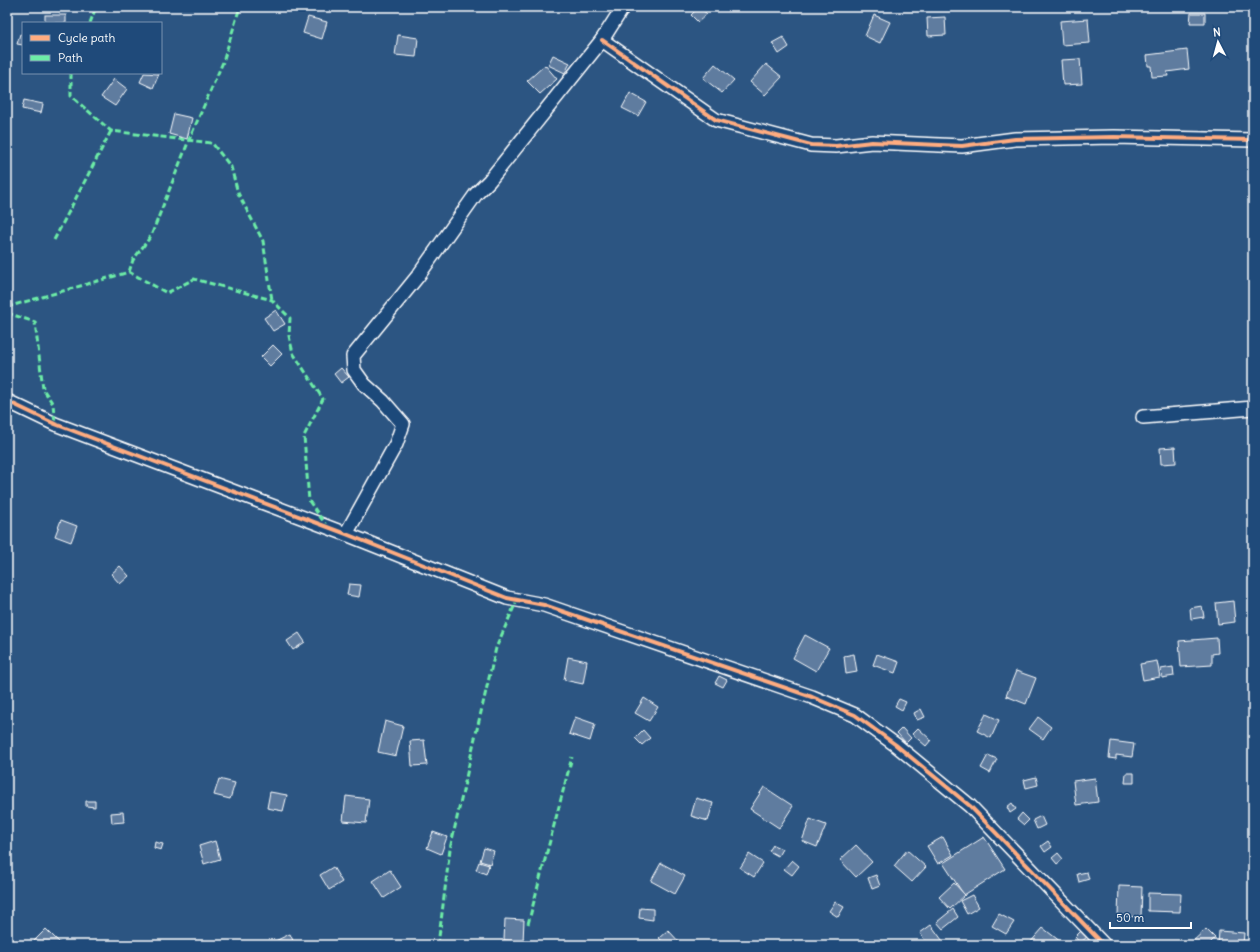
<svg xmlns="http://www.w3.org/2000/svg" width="1260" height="952" font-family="Delius,sans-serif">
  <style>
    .building { fill: #5e7c9f; stroke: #fff }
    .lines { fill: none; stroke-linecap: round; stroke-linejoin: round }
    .minor-casing { stroke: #fff; stroke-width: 16 }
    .minor { stroke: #1f4a7a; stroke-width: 13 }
    .quiet { stroke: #6deda7; stroke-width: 3; stroke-dasharray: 6 3; stroke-linecap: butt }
    .cycleway-casing { stroke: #1f4a7a; stroke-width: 6 }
    .cycleway { stroke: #ffac80; stroke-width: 4 }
  </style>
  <rect width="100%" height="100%" fill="#2c5582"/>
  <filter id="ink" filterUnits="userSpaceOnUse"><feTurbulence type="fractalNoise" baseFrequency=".025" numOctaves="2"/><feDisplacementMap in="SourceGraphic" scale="8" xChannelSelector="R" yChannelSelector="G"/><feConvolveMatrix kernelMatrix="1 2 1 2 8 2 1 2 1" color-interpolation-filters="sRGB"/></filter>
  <g filter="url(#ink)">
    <!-- building -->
    <g class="building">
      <polygon points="699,7 707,14 698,22 691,15"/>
      <polygon points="1191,13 1205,13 1205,23 1190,23"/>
      <rect x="45" y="15" width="21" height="8"/>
      <polygon points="874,15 890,22 880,43 865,36"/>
      <polygon points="308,17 327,22 322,39 303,33"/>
      <polygon points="945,17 946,35 928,36 927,18"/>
      <polygon points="1088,19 1090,43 1062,45 1060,21"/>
      <polygon points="20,34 23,35 23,45 17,44"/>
      <polygon points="398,35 418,38 416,57 395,55"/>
      <polygon points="783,37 789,47 779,54 772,43"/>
      <polygon points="1187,50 1189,69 1167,72 1168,76 1152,77 1151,66 1148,66 1147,55"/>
      <polygon points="553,55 570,63 565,73 548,65"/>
      <polygon points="1080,59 1082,84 1063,85 1061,60"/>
      <polygon points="715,64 734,80 722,93 703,78"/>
      <polygon points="766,64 782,77 765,95 750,82"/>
      <polygon points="545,65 557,79 540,94 527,81"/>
      <polygon points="144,73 159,74 153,88 140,82"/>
      <polygon points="114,79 127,89 115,106 101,97"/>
      <polygon points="630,93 646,102 638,116 622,108"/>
      <polygon points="24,100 43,104 41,113 22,109"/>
      <polygon points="174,114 192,118 187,139 169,134"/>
      <polygon points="276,310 285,324 273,331 264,318"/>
      <polygon points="273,345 282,354 270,366 261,357"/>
      <polygon points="341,368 349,377 341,383 334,374"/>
      <polygon points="1175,447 1176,463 1161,464 1160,448"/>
      <polygon points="61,520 77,526 71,542 55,536"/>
      <polygon points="120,566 129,576 120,584 111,574"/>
      <polygon points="349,584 361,585 359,597 347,595"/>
      <polygon points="1233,601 1235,622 1218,624 1216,603"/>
      <polygon points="1202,606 1204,617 1191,619 1190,608"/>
      <polygon points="299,633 305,642 293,650 287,641"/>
      <polygon points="805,635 829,648 816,671 793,658"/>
      <polygon points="1217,638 1218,653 1212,654 1212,665 1181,667 1179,641"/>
      <polygon points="854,654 857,672 846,674 844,656"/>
      <polygon points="877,654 899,662 895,673 873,665"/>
      <polygon points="568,657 587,661 583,684 564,680"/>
      <polygon points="1157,661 1160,677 1143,680 1140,664"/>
      <polygon points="1173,667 1174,676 1162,678 1161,669"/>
      <polygon points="1016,671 1036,678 1026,704 1006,696"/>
      <polygon points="719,676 727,680 723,687 715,683"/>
      <polygon points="644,698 658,707 649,721 635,713"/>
      <polygon points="899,699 906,702 902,710 895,706"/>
      <polygon points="921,709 925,717 917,720 914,713"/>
      <polygon points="986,714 999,720 991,738 977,731"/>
      <polygon points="575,717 595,724 590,741 569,734"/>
      <polygon points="1038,717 1051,727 1043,739 1029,729"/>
      <polygon points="385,721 403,726 396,756 378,752"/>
      <polygon points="902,728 911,738 906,743 897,733"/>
      <polygon points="918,728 931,740 926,746 912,734"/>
      <polygon points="643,730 650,738 642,745 635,738"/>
      <polygon points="424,740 427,765 412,766 410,741"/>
      <polygon points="1111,741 1134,744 1132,757 1116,755 1116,759 1109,758"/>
      <polygon points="988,755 997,759 990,773 981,768"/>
      <polygon points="1126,773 1134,773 1134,783 1125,783"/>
      <polygon points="1036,777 1038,785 1026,788 1024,780"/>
      <polygon points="1095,778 1098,802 1076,805 1073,781"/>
      <polygon points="219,779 235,783 230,799 214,795"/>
      <polygon points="764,787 793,806 779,828 750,809"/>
      <polygon points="270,792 287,795 283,811 267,808"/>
      <polygon points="346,796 369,799 366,823 343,821"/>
      <polygon points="696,798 713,803 708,821 691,816"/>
      <polygon points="86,801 95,801 95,807 86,806"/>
      <polygon points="1012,803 1016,809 1010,813 1007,807"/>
      <polygon points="123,812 124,822 112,823 111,813"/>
      <polygon points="1022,813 1029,820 1024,825 1017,819"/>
      <polygon points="1041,816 1045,825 1037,829 1033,820"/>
      <polygon points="810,819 826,825 817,847 802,841"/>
      <polygon points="433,832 447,837 441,854 427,848"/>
      <polygon points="943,837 953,855 938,864 927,846"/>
      <polygon points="984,837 1005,869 964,895 943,863"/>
      <polygon points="215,841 220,859 204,864 199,846"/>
      <polygon points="1048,841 1052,847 1045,852 1041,846"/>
      <polygon points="155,842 163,844 161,850 154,848"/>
      <polygon points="773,845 782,849 778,856 769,851"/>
      <polygon points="856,845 872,862 856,877 840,860"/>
      <polygon points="484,848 494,851 490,864 480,861"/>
      <polygon points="907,850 926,867 912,882 894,866"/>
      <polygon points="1058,853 1063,859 1057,864 1052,858"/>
      <polygon points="749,854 763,863 754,877 740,868"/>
      <polygon points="792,860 799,866 792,875 784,869"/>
      <polygon points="479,862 489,865 486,874 476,870"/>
      <polygon points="661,863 685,876 675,894 651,881"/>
      <polygon points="333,867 342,882 329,890 320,875"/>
      <polygon points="390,870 401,887 384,898 373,881"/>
      <polygon points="1087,872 1089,879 1079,882 1077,874"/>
      <polygon points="876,875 880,886 872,889 868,878"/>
      <polygon points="954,883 965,895 950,909 939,897"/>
      <polygon points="1119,886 1142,887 1141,917 1118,916"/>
      <polygon points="1148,893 1181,894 1180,912 1148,911"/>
      <polygon points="972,895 979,907 967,914 960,901"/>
      <polygon points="835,902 844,907 838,917 829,911"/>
      <polygon points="640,908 653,909 653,920 639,918"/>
      <polygon points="953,909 958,917 943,929 937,922"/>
      <polygon points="999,914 1014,922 1006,934 992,926"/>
      <polygon points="505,919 524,920 523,942 504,940"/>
      <polygon points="931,925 945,944 944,945 928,945 920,933"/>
      <polygon points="1043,928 1061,942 1059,945 1028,945"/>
      <polygon points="46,929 61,944 60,945 30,945"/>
      <polygon points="1206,929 1215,938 1208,945 1194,945 1191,943"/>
      <polygon points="668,930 682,945 666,945 659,938"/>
      <polygon points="1081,931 1087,937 1080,943 1075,937"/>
      <polygon points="1219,931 1244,933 1243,945 1218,945"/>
      <polygon points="290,934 295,945 267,945"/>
    </g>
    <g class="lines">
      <defs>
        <g id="minor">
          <polyline points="602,40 716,120 811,145 836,146 872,142 962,146 1015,139 1114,137 1253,140"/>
          <polyline points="7,401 55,424 346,534 507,598 544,605 812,697 855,715 896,745 970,806 1104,945"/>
          <polyline points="1143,417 1253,408"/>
          <polyline points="346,534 396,444 403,424 383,401 364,384 354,370 353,356 418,276 476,194 489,181 602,40 623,7"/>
        </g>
      </defs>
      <!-- minor casing -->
      <use href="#minor" class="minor-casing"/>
      <!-- minor -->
      <use href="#minor" class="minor"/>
      <!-- quiet -->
      <g class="quiet">
        <polyline points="90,23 96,7"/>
        <polyline points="71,73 71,96 111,131 212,143 231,167 238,193 263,241 272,300"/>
        <polyline points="54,240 111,131"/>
        <polyline points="129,272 133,260 151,236 189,140 223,62 240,7"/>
        <polyline points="7,307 129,272 167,293 194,279 272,300 290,318 289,336 293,353 323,399 304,436 309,501 326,525"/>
        <polyline points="7,313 35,322 43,389 53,404 55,424"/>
        <polyline points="528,924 572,757"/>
        <polyline points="438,945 450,849 474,742 496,648 517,600"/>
      </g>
      <defs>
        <g id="cycleway">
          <polyline points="602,40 716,120 811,145 836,146 872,142 962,146 1015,139 1114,137 1253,140"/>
          <polyline points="7,401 55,424 346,534 507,598 544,605 812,697 855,715 896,745 970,806 1104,945"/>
        </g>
      </defs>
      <!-- cycleway casing -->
      <use href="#cycleway" class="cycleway-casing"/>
      <!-- cycleway -->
      <use href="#cycleway" class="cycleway"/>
    </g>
  </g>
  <!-- margin -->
  <rect width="1260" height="952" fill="none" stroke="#1f4a7a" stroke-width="24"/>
  <rect x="12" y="12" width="1236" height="928" fill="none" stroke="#fff" stroke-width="1.5" filter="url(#ink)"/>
  <!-- legend -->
  <rect x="22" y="22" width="140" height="52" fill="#1f4a7a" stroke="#7992af"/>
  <rect x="30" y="35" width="20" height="6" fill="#ffac80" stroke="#7992af"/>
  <text x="58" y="42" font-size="12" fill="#ffffff">Cycle path</text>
  <rect x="30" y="55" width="20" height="6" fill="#6deda7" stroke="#7992af"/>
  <text x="58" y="62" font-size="12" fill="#ffffff">Path</text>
  <!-- north arrow -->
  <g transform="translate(1218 42) rotate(354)" stroke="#1f4a7a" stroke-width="3" paint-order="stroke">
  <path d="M0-3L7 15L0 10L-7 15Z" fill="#ffffff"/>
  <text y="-6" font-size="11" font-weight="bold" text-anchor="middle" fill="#ffffff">N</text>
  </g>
  <!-- scale -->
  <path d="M1110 922v6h81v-6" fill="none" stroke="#ffffff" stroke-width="2"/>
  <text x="1116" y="922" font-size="12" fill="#ffffff" stroke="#1f4a7a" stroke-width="3" paint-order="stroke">50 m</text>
</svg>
